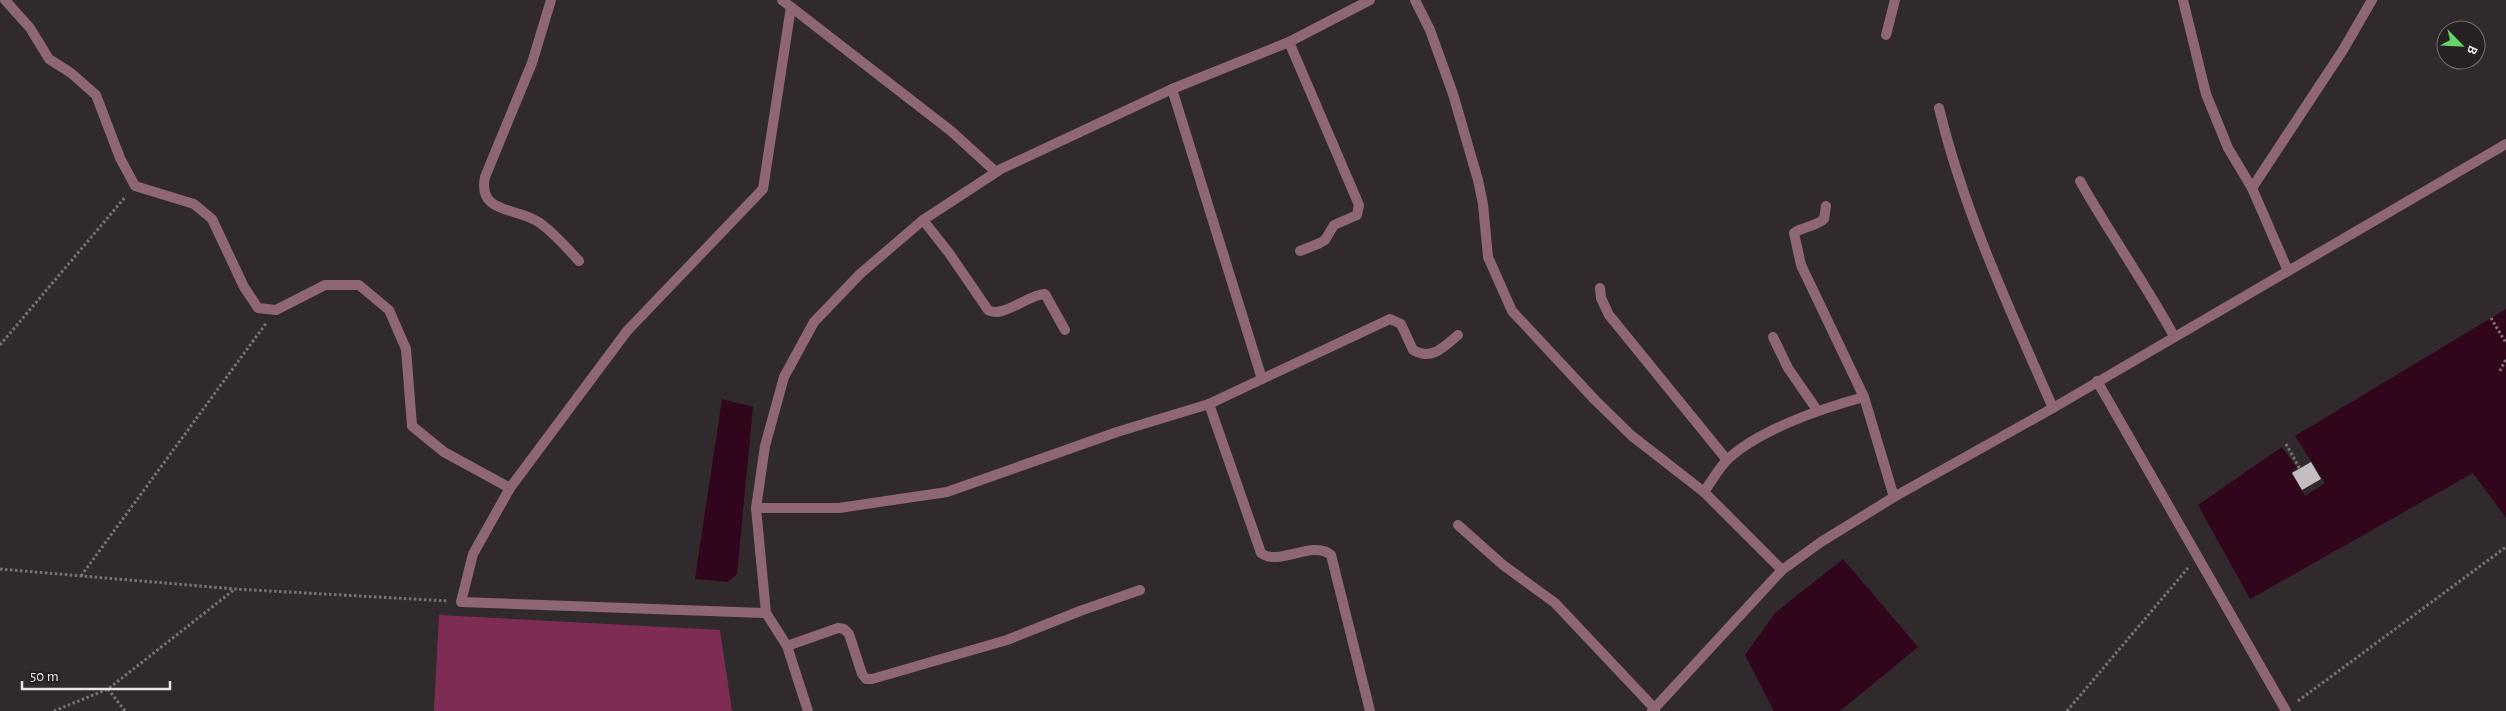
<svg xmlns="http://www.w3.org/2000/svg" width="2506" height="711" font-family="'Alegreya Sans',sans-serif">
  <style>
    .green { fill: #7e2c53 }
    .water { fill: #31051c }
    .building { fill: #c5bec1 }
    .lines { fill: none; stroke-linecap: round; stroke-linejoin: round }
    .path { stroke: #787375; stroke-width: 3; stroke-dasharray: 2.5 2.5; stroke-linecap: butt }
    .minor { stroke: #8f6676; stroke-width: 10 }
    .tertiary { stroke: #8f6676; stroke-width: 10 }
  </style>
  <rect width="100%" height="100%" fill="#302a2c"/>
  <!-- green -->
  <polygon class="green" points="439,615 720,630 732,711 434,711"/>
  <!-- water -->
  <g class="water">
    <polygon points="2506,309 2506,518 2473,473 2250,599 2198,505 2282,447 2297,468 2291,472 2305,496 2325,483 2295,436"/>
    <polygon points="722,399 753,407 737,574 728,582 695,579"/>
    <polygon points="1843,559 1918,647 1840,711 1774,711 1745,655 1775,613"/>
  </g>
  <!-- building -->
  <polygon class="building" points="2311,462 2321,479 2302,490 2292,473"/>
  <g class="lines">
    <!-- path -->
    <g class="path">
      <polyline points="2491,318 2506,343"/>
      <polyline points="0,345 126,196"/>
      <polyline points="2500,371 2506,359"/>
      <polyline points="2286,444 2300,469"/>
      <polyline points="0,569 235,589 448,601"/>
      <polyline points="81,576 267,322"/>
      <polyline points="108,689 125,711"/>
      <polyline points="2298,701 2506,547"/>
      <polyline points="54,711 108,689 235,589"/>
      <polyline points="2067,711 2188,568"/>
    </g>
    <!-- minor -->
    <g class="minor">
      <polyline points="5,0 30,28 49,59 71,73 96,95 120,158 135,186 194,204 212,219 244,287 258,308 276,310 325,285 359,285 389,310 406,349 412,426 444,452 510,488"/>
      <path d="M551 0 532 63 485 177C477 215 519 207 540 223 554 233 567 248 579 261"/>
      <polyline points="1415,0 1430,30 1453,94 1478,180 1483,204 1488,257 1512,311 1595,400 1632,436 1704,492 1782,570"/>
      <polyline points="2183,0 2206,94 2228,148 2252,188"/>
      <polyline points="1886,35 1895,0"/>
      <polyline points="1289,42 1359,205 1357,215 1334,225 1325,240 1320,243 1300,251"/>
      <path d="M1939 108C1964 212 2010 310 2053 408"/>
      <path d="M2080 181C2110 234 2145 283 2174 336"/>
      <path d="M1826 206 1824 219C1815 227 1804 226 1794 233L1801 265 1864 397 1894 497"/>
      <path d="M923 220 949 253 988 310C1002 319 1029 294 1045 294L1065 330"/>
      <polyline points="2288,271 2252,188 2343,50 2372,0"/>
      <polyline points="1600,288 1601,298 1609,315 1727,460"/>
      <polyline points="1773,337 1788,368 1817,410"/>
      <path d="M1262 379 1390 319 1401 324 1413 350C1431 361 1444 347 1458 335"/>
      <polyline points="2097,381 2286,711"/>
      <path d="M1209 404 1261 553C1278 567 1313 539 1331 555L1370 711"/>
      <path d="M1704 492C1712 481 1719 467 1729 458 1761 429 1823 408 1864 397"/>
      <polyline points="756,508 839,508 947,492 1117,432 1209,404 1262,379 1172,89"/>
      <polyline points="1458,525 1503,565 1555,603 1655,709"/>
      <polyline points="766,613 461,602 473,554 510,488 627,331 763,189 791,7"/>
      <polyline points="787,646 838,628 844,629 849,634 862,674 866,679 872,679 1007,640 1080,611 1140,590"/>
      <polyline points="1652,711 1782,570 1821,542 1894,497 2053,408 2506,144"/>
    </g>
    <!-- tertiary -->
    <g class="tertiary">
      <polyline points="782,0 951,131 996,172"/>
      <polyline points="808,711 787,646 766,613 756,508 765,446 784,377 814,322 860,274 923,220 1001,169 1172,89 1289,42 1370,0"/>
    </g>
  </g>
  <!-- north arrow -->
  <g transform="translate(2461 45) rotate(114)"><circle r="24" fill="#262022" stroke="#746f70"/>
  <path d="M0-4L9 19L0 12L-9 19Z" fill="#66d466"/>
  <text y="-8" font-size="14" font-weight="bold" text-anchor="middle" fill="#e8e5e6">B</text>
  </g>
  <!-- scale -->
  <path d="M22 681v8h148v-8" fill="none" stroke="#e8e5e6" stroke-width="2.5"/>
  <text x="30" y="681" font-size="15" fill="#e8e5e6" stroke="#262022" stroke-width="4" paint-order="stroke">50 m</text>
</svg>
